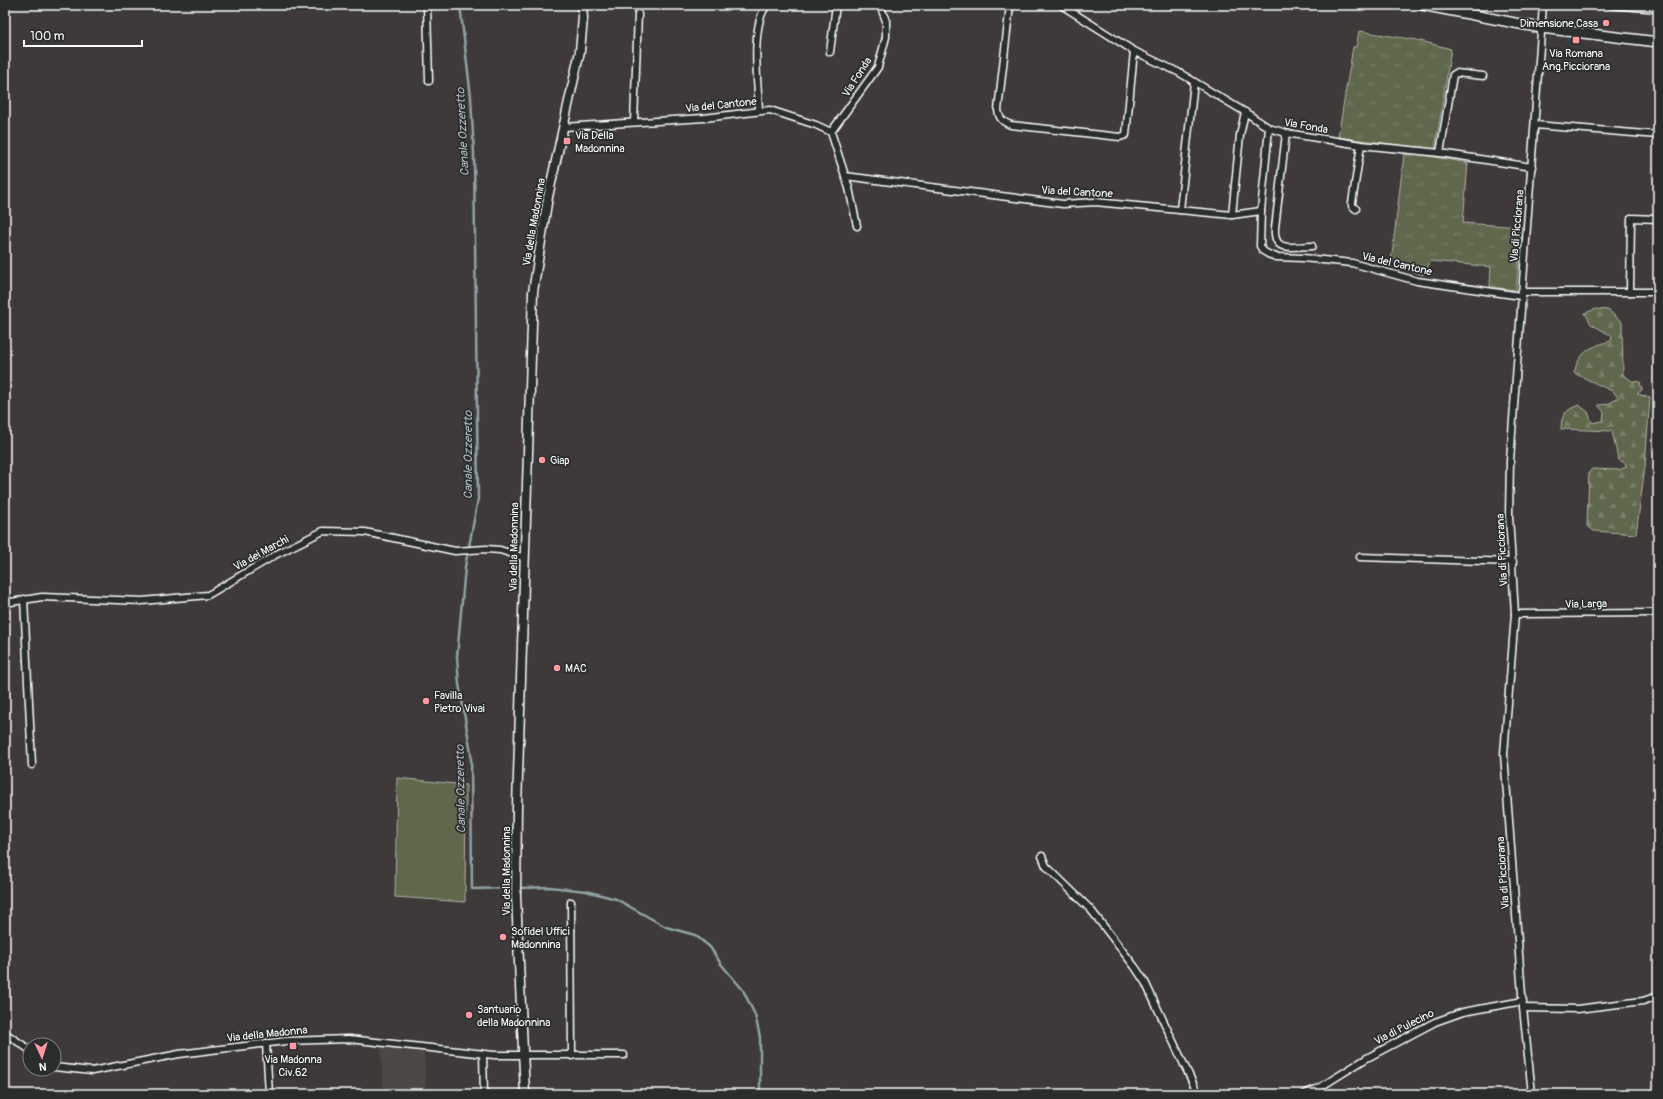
<svg xmlns="http://www.w3.org/2000/svg" width="1663" height="1099" font-family="Pangolin,sans-serif">
  <style>
    .built { fill: #4e4745 }
    .grass { fill: url(#grass-tufts); stroke: #afb4a6 }
    .forest { fill: url(#forest-firs); stroke: #afb4a6 }
    .garden { fill: #5f684e; stroke: #afb4a6 }
    .lines { fill: none; stroke-linecap: round; stroke-linejoin: round }
    .stream { stroke: #91a3a6; stroke-width: 2.5 }
    .minor-casing { stroke: #fff; stroke-width: 9 }
    .tertiary-casing { stroke: #fff; stroke-width: 11 }
    .secondary-casing { stroke: #fff; stroke-width: 12 }
    .minor { stroke: #2a2d2e; stroke-width: 6 }
    .tertiary { stroke: #2a2d2e; stroke-width: 8 }
    .secondary { stroke: #2a2d2e; stroke-width: 9 }
    .poi-dot { fill: #ff9aa2; stroke: #2a2d2e; stroke-width: 1.5 }
    .labels { text-anchor: middle; dominant-baseline: central; stroke-width: 3.5; stroke-linejoin: round; paint-order: stroke }
    .poi-label { font-size: 11px; fill: #fff; stroke: #2a2d2e; text-anchor: start }
    .street-label { font-size: 11px; fill: #fff; stroke: #2a2d2e }
    .water-label { font-size: 12px; font-style: italic; fill: #adbabc; stroke: #2a2d2e }
  </style>
  <defs>
    <pattern id="grass-tufts" width="24" height="20" patternUnits="userSpaceOnUse"><rect width="24" height="20" fill="#5f684e"/><path d="M3 7l-1-3M5 7V3M7 7l1-3M15 17l-1-3M17 17v-4M19 17l1-3" fill="none" stroke="#777f69"/></pattern>
    <pattern id="forest-firs" width="22" height="20" patternUnits="userSpaceOnUse"><rect width="22" height="20" fill="#5f684e"/><path d="M5 1l3.5 6h-7zM16 11l3.5 6h-7z" fill="#777f69"/></pattern>
  </defs>
  <rect width="100%" height="100%" fill="#3d3a39"/>
  <filter id="ink" filterUnits="userSpaceOnUse"><feTurbulence type="fractalNoise" baseFrequency=".025" numOctaves="2"/><feDisplacementMap in="SourceGraphic" scale="8" xChannelSelector="R" yChannelSelector="G"/><feConvolveMatrix kernelMatrix="1 2 1 2 8 2 1 2 1" color-interpolation-filters="sRGB"/></filter>
  <g filter="url(#ink)">
    <!-- built -->
    <polygon class="built" points="380,1046 424,1052 426,1094 353,1094 384,1092"/>
    <!-- grass -->
    <g class="grass">
      <polygon points="1359,31 1417,40 1451,49 1435,150 1338,137 1353,47 1356,47"/>
      <polygon points="1404,154 1418,154 1468,163 1463,223 1522,227 1516,290 1490,287 1491,267 1431,261 1423,275 1391,263"/>
    </g>
    <!-- forest -->
    <path class="forest" d="M1596 309 1608 310 1622 322 1623 375 1632 381 1640 382 1642 390 1637 394 1650 397 1645 467 1636 534 1594 531 1587 526 1589 472 1592 469 1619 470 1626 467V464L1618 459 1612 431 1561 429C1561 414 1566 410 1579 405L1588 412 1592 423 1603 421 1604 412 1598 405 1608 404 1618 398 1614 392 1574 373C1579 352 1591 346 1611 341L1612 336 1591 324 1585 313Z"/>
    <!-- garden -->
    <polygon class="garden" points="397,778 466,785 465,902 395,897"/>
    <g class="lines">
      <!-- stream -->
      <g class="stream">
        <polyline points="460,5 471,97 474,154 478,499 465,567 457,657 459,684 471,753 472,889 511,888"/>
        <polyline points="522,888 550,887 586,891 616,899 666,927 695,935 710,947 721,964 743,990 755,1015 760,1037 760,1094"/>
      </g>
      <defs>
        <g id="minor">
          <polyline points="427,5 429,81"/>
          <path d="M1010 5 998 110C999 119 1003 122 1011 125L1120 137 1126 135 1134 51"/>
          <polyline points="1061,5 1134,51 1178,72 1245,112 1269,128 1286,133 1361,145 1440,153 1532,167"/>
          <polyline points="1611,5 1658,9"/>
          <polyline points="830,52 836,5"/>
          <path d="M759 110C758 84 750 25 767 5"/>
          <polyline points="634,122 638,14"/>
          <polyline points="1535,125 1658,135"/>
          <polyline points="564,127 704,118 770,110 816,125 831,132 849,188 857,226"/>
          <polyline points="1269,128 1261,211 1260,246 1263,251 1268,254 1276,257 1303,258 1352,263 1417,281 1521,296"/>
          <polyline points="831,132 878,67 886,37 886,21 880,5"/>
          <path d="M1286 133 1275 228C1273 254 1293 246 1312 246"/>
          <polyline points="1440,153 1453,75 1456,73 1483,76"/>
          <polyline points="845,176 1063,204 1095,202 1232,215 1261,211"/>
          <polyline points="1356,209 1352,206 1352,203 1361,145"/>
          <polyline points="1180,210 1194,82"/>
          <polyline points="1232,215 1240,135 1245,112"/>
          <polyline points="1521,292 1658,292"/>
          <polyline points="1630,292 1631,218 1658,219"/>
          <polyline points="1360,557 1513,562"/>
          <polyline points="24,599 32,765"/>
          <polyline points="5,603 42,597 142,601 208,595 277,554 323,531 365,532 455,551 486,549 500,550 525,558"/>
          <polyline points="1515,614 1658,613"/>
          <polyline points="1042,856 1046,866 1091,910 1135,967 1145,982 1198,1094"/>
          <polyline points="571,902 572,1056"/>
          <polyline points="1523,1008 1577,1009 1643,1001 1658,996"/>
          <polyline points="5,1033 30,1050"/>
          <polyline points="266,1043 269,1094"/>
          <polyline points="483,1054 484,1094"/>
          <polyline points="54,1067 92,1071 179,1054 286,1041 349,1039 494,1055 624,1055"/>
          <polyline points="1304,1094 1319,1088 1367,1058 1435,1022 1463,1012 1523,1001"/>
          <polyline points="1532,1094 1523,1008 1504,754 1515,614 1509,516 1510,461 1543,5"/>
        </g>
        <polyline id="tertiary" points="525,1094 516,896 517,807 533,292 548,197 580,51 583,18 582,5"/>
        <polyline id="secondary" points="1422,5 1541,28 1658,42"/>
      </defs>
      <!-- minor casing -->
      <use href="#minor" class="minor-casing"/>
      <!-- tertiary casing -->
      <use href="#tertiary" class="tertiary-casing"/>
      <!-- secondary casing -->
      <use href="#secondary" class="secondary-casing"/>
      <!-- minor -->
      <use href="#minor" class="minor"/>
      <!-- tertiary -->
      <use href="#tertiary" class="tertiary"/>
      <!-- secondary -->
      <use href="#secondary" class="secondary"/>
    </g>
  </g>
  <!-- markers -->
  <g class="poi-dot">
    <circle cx="1606" cy="23" r="4"/>
    <rect x="1572" y="36" width="8" height="8" rx="2"/>
    <rect x="563" y="137" width="8" height="8" rx="2"/>
    <circle cx="542" cy="460" r="4"/>
    <circle cx="557" cy="668" r="4"/>
    <circle cx="426" cy="701" r="4"/>
    <circle cx="503" cy="937" r="4"/>
    <circle cx="469" cy="1015" r="4"/>
    <rect x="289" y="1042" width="8" height="8" rx="2"/>
  </g>
  <g class="labels">
    <!-- poi labels -->
    <g class="poi-label">
      <text x="1598" y="23" text-anchor="end">Dimensione Casa</text>
      <text x="1576" y="53" text-anchor="middle">Via Romana<tspan x="1576" dy="13">Ang.Picciorana</tspan></text>
      <text x="575" y="135">Via Della<tspan x="575" dy="13">Madonnina</tspan></text>
      <text x="550" y="460">Giap</text>
      <text x="565" y="668">MAC</text>
      <text x="434" y="695">Favilla<tspan x="434" dy="13">Pietro Vivai</tspan></text>
      <text x="511" y="931">Sofidel Uffici<tspan x="511" dy="13">Madonnina</tspan></text>
      <text x="477" y="1009">Santuario<tspan x="477" dy="13">della Madonnina</tspan></text>
      <text x="293" y="1059" text-anchor="middle">Via Madonna<tspan x="293" dy="13">Civ.62</tspan></text>
    </g>
    <!-- street labels -->
    <g class="street-label">
      <text transform="translate(857 77) rotate(-57)">Via Fonda</text>
      <text transform="translate(721 105) rotate(-6)">Via del Cantone</text>
      <text transform="translate(1306 126) rotate(10)">Via Fonda</text>
      <text transform="translate(1077 192) rotate(3)">Via del Cantone</text>
      <text transform="translate(534 222) rotate(-80)">Via della Madonnina</text>
      <text transform="translate(1517 226) rotate(-85)">Via di Picciorana</text>
      <text transform="translate(1397 264) rotate(13)">Via del Cantone</text>
      <text transform="translate(514 547) rotate(-89)">Via della Madonnina</text>
      <text transform="translate(1502 550) rotate(-93)">Via di Picciorana</text>
      <text transform="translate(261 553) rotate(-29)">Via dei Marchi</text>
      <text transform="translate(1586 604) rotate(-1)">Via Larga</text>
      <text transform="translate(506 871) rotate(-90)">Via della Madonnina</text>
      <text transform="translate(1503 873) rotate(-94)">Via di Picciorana</text>
      <text transform="translate(1404 1027) rotate(-27)">Via di Pulecino</text>
      <text transform="translate(267 1034) rotate(-6)">Via della Madonna</text>
    </g>
    <!-- water labels -->
    <g class="water-label">
      <text transform="translate(463 132) rotate(-93)">Canale Ozzeretto</text>
      <text transform="translate(468 455) rotate(-90)">Canale Ozzeretto</text>
      <text transform="translate(461 789) rotate(-91)">Canale Ozzeretto</text>
    </g>
  </g>
  <!-- margin -->
  <rect width="1663" height="1099" fill="none" stroke="#2a2d2e" stroke-width="20"/>
  <rect x="10" y="10" width="1643" height="1079" fill="none" stroke="#fff" stroke-width="1.5" filter="url(#ink)"/>
  <!-- north arrow -->
  <g transform="translate(42 1057) rotate(176)"><circle r="19" fill="#2a2d2e" stroke="#7f8182"/>
  <path d="M0-3L7 15L0 10L-7 15Z" fill="#ff9aa2"/>
  <text y="-6" font-size="11" font-weight="bold" text-anchor="middle" fill="#ffffff">N</text>
  </g>
  <!-- scale -->
  <path d="M24 40v6h118v-6" fill="none" stroke="#ffffff" stroke-width="2"/>
  <text x="30" y="40" font-size="12" fill="#ffffff" stroke="#2a2d2e" stroke-width="3" paint-order="stroke">100 m</text>
</svg>
